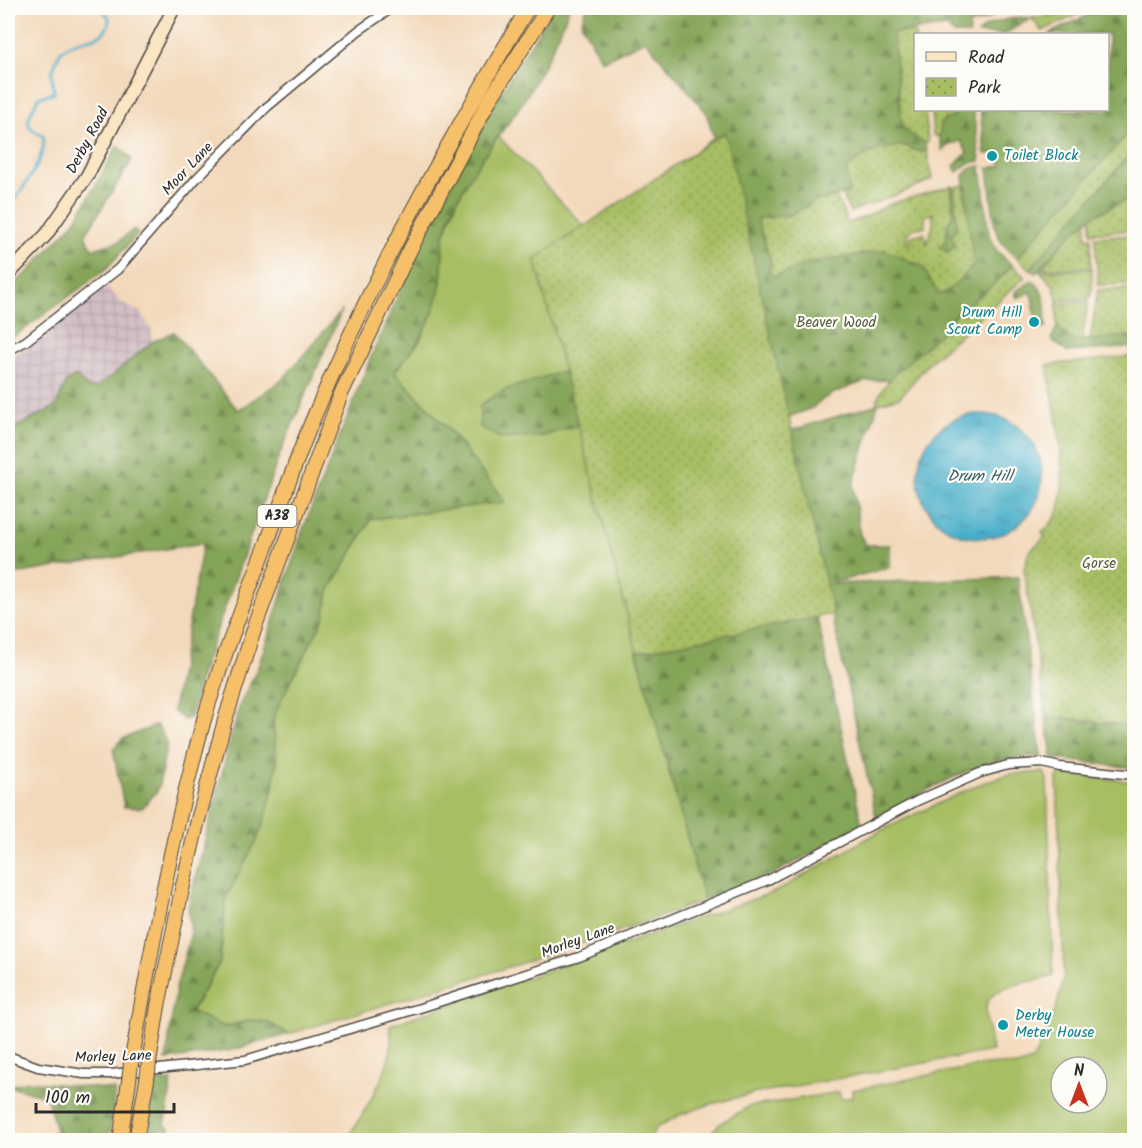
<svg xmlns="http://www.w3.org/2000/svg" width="1142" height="1148" font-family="Kalam,sans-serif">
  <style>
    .industrial { fill: url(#industrial-grid) }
    .grass { fill: #a7be63; stroke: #697447; stroke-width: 1.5; fill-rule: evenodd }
    .forest { fill: url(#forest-firs); stroke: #586842; stroke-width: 1.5 }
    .park { fill: url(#park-dots); stroke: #697447; stroke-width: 1.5; fill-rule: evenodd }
    .water { fill: url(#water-ripples); stroke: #3a6d7a; stroke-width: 1.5 }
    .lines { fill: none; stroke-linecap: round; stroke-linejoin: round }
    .stream { stroke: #4aafca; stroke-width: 3 }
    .minor-casing { stroke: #494541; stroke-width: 11 }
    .secondary-casing { stroke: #494541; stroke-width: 15 }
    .trunk-casing { stroke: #494541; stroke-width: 16 }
    .minor { stroke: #fff; stroke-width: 8 }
    .secondary { stroke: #fbe6c4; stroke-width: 12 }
    .trunk { stroke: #f6c06b; stroke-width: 14 }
    .trunk-bridge-casing { stroke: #494541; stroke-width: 16; stroke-linecap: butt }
    .trunk-bridge { stroke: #f6c06b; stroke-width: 14 }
    .culture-dot { fill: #0f9aa8; stroke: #fdfcf7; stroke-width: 2 }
    .labels { text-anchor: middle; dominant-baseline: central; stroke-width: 4.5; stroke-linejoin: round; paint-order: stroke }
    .shield { fill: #fdfcf7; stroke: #6a6a68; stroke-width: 1.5 }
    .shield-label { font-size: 14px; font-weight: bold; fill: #2b2b2b }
    .street-label { font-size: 15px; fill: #2b2b2b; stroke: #fdfcf7 }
    .culture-label { font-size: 15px; fill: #0d838f; stroke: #fdfcf7; text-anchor: start }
    .park-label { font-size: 15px; fill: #565e3f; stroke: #fdfcf7 }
    .water-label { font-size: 16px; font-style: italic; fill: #37606b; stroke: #fdfcf7 }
  </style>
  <defs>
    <pattern id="industrial-grid" width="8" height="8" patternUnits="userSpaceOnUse" patternTransform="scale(1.5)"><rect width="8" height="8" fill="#d2bec4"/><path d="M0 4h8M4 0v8" fill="none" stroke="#b4a3a9"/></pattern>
    <pattern id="forest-firs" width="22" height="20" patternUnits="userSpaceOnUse" patternTransform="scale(1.5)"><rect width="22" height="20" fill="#85a559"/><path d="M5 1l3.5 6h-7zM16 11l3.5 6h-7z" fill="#6d874a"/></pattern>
    <pattern id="park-dots" width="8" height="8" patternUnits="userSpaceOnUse" patternTransform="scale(1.5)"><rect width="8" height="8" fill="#a7be63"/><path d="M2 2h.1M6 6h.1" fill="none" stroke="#889b52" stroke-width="1.8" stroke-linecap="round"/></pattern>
    <pattern id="water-ripples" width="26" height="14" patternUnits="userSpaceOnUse" patternTransform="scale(1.5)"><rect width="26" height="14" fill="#4aafca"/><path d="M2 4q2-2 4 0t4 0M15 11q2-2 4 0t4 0" fill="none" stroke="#3e8fa4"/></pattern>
  </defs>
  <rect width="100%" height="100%" fill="#fdfcf7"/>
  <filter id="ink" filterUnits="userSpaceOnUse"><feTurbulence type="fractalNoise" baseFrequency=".0167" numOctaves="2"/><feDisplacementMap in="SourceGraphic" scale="12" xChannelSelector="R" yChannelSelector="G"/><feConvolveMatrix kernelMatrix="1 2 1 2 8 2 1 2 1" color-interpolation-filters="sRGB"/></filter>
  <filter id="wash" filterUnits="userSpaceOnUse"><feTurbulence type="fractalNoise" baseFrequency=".008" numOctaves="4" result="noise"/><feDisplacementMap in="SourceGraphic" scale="24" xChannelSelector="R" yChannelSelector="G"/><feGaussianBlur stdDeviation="1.35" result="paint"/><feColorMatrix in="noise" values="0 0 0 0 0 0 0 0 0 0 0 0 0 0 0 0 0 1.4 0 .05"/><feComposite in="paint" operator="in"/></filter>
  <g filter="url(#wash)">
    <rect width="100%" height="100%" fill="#f3d9bb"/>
    <!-- industrial -->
    <polygon class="industrial" points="105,286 123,304 141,312 151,330 152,342 109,378 94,388 87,387 76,376 66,382 56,406 8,432 8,358 20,351"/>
    <!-- grass -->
    <g class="grass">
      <polygon points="1083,12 1042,31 1032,18 1039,17"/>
      <path d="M498 136 584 226 535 259 637 652 704 900C569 952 428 991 289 1034L267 1022 251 1020 224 1027 191 1012 220 962 226 898 236 878 274 737 273 719 281 700 324 618 329 591 371 519 504 502 451 432 394 372 420 341 441 283 444 236 457 201 475 167Z"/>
      <path d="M1044 772 1047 779 1053 976C1035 982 986 984 986 1009 986 1022 990 1037 992 1051L752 1094 711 1104 680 1115 657 1127 649 1140H346C362 1115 386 1079 391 1048 392 1041 390 1032 390 1025L777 891 882 830 977 785 1010 774Z"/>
      <path d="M1060 773 1134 782V1140H703L722 1122 748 1107 839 1092 841 1099 852 1097V1090L977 1066 998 1064 1017 1066 1032 1061C1048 1033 1059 1007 1064 975L1057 777ZM1061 1067H1097V1103H1061Z"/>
    </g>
    <!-- forest -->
    <g class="forest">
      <path d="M553 8H569C558 39 537 82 518 109 490 149 457 186 444 235 441 249 443 266 441 280 437 316 418 346 394 372L451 432 505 502 371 519 329 591 324 618 281 700 273 719 277 761 273 789 266 816 257 840 226 898 220 962 191 1011 224 1027 251 1020 267 1022 289 1034 232 1050 166 1060 176 988 191 933 188 907 225 761 240 704 258 667 303 529 370 359 421 243 483 122Z"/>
      <polygon points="586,8 987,8 992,17 969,25 970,34 954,34 947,27 893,33 902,126 912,136 925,143 927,152 914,150 904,145 849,193 814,202 790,215 758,219 772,266 774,277 808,263 885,250 922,266 939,295 971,244 964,176 968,169 981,166 989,236 997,251 1012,265 992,287 953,316 947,328 916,355 892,380 865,381 832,394 820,401 812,408 789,417 540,261 714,138 706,112 645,40 602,61 581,23"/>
      <polygon points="1134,11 1134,126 1017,258 1002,243 995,228 988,168 1001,166 999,153 985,154 980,110 1108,110 1108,34 1049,34 1090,14"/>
      <path d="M1019 17 1032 18 1004 34H978C986 22 1006 20 1019 17Z"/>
      <polygon points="958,110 973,110 980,161 967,164 957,172 954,166 967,153 961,141 951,144 942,150 939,137 942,121 953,117"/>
      <polygon points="118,145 132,160 85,235 93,249 118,242 134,229 138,234 105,270 8,341 8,288 27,273 75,221"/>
      <polygon points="1134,149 1134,196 1091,217 1065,241 1041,269 1036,273 1030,269"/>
      <polygon points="951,186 954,187 957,228 952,235 955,247 947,252 940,247 946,241 947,225 953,214"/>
      <path d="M1032 280C1048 292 1045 309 1046 327L1038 328 1031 292 1017 298 1015 292Z"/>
      <polygon points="342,310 281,451 200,677 191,718 184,720 173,711 203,543 8,575 8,432 56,406 66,382 76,376 87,387 94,388 109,378 152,342 174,332 238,410 282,380"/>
      <polygon points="1057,327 1074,341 1134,335 1134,347 1067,352 1051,339"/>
      <polygon points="564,371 578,425 575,426 543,436 502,439 480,427 480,405 504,390"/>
      <path d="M878 404 853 485 860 535 866 545H890V567L830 584 1018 577 1041 757C985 752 925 793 876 817L792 430Z"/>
      <polygon points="817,617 862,825 777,872 704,900 637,652"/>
      <polygon points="1046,716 1134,726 1134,768 1056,759 1052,756"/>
      <polygon points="157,725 167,743 158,790 142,808 124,807 113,749 122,739"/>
      <polygon points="28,1081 115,1090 109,1140 56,1140 55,1126 46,1096 9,1086"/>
      <polygon points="155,1081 172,1081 165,1126 170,1128 167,1140 148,1140"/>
    </g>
    <!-- park -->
    <g class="park">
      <polygon points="915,31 916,110 925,110 928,142 925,143 912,136 902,126 893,33"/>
      <polygon points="931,110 958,110 953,117 942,121 939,137 933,135"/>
      <polygon points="1134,126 1134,149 1030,269 1017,258"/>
      <polygon points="725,132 833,614 637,652 535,259"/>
      <path d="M904 145 914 150 927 152 932 179C906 193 877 201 850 212L842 195 849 193 847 170C868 149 877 150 904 145Z"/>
      <path d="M964 185 974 265 952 287 939 295 922 266 885 250 808 263 774 277 768 269 772 265 757 219 790 215 814 202 836 197 848 223 870 215 890 204 951 186 953 214 947 225 946 241 940 247 947 252 955 247 952 235 957 228 954 187ZM933 214V225L927 244 924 233 911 236 910 245 907 243V233L915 228 925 227V216Z"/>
      <polygon points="1134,196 1134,230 1091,233 1091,217"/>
      <polygon points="1087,221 1086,238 1091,237 1091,267 1041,269 1065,241"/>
      <polygon points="1134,235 1134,284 1098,285 1095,237"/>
      <path d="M1012 265 1025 277 929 363 900 397 876 404C878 382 929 346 945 329 950 325 951 318 956 314 976 298 996 285 1012 265Z"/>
      <polygon points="1092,269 1092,289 1089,299 1057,301 1054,286 1040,271"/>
      <polygon points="1134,289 1134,335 1090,340 1098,290"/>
      <polygon points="1088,302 1082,340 1074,341 1057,327 1057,304"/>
      <path d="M1134 356V726L1046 716 1024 568 1029 552 1045 537 1042 533C1046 528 1054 521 1057 515 1071 481 1053 403 1047 365Z"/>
    </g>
    <!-- water -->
    <circle class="water" cx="980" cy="476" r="62"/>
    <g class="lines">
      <!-- stream -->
      <path class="stream" d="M8 207C20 194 49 154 43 136 39 133 33 131 30 127 25 119 35 105 39 97L54 93C53 87 52 80 52 74 52 70 55 65 56 61 67 29 110 50 109 17L100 8"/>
    </g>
  </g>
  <g filter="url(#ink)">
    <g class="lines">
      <defs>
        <g id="minor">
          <polyline points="8,351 26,341 118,269 196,179 267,107 358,31 392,8"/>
          <polyline points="8,1056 38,1067 84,1074 111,1074 245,1060 420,1008 579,957 768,880 917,801 980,773 1008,765 1042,763 1060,767 1134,775"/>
        </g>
        <polyline id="secondary" points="8,275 46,235 87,176 174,8"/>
        <g id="trunk">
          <polyline points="149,1063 158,1006 181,894 198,820 225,720 254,629 341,394 410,250 489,101 548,8"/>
          <path d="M131 1064C151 950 172 835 203 723 220 663 244 604 266 546 282 501 297 456 316 412 375 271 450 138 528 8"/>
          <polyline points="120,1140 129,1081"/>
          <polyline points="136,1140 147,1080"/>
        </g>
      </defs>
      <!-- minor casing -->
      <use href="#minor" class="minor-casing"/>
      <!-- secondary casing -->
      <use href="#secondary" class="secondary-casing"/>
      <!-- trunk casing -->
      <use href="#trunk" class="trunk-casing"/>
      <!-- minor -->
      <use href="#minor" class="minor"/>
      <!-- secondary -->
      <use href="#secondary" class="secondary"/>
      <!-- trunk -->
      <use href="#trunk" class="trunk"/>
      <defs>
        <g id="trunk-bridge">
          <polyline points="147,1080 149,1063"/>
          <polyline points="129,1081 131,1064"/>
        </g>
      </defs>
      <!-- trunk-bridge casing -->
      <use href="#trunk-bridge" class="trunk-bridge-casing"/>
      <!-- trunk-bridge -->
      <use href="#trunk-bridge" class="trunk-bridge"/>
    </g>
  </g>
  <!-- markers -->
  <g class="culture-dot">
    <circle cx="992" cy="156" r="6"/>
    <circle cx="1034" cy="322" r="6"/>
    <circle cx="1003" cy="1025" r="6"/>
  </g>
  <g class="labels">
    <!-- shield labels -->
    <rect class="shield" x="257.5" y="505" width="39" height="22" rx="4.5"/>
    <g class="shield-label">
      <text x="277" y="516">A38</text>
    </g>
    <!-- street labels -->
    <g class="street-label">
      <text transform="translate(88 141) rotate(-62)">Derby Road</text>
      <text transform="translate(188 169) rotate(-47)">Moor Lane</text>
      <text transform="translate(578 941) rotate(-20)">Morley Lane</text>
      <text transform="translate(113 1057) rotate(-2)">Morley Lane</text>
    </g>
    <!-- culture labels -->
    <g class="culture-label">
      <text x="1004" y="156">Toilet Block</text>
      <text x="1022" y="313" text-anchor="end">Drum Hill<tspan x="1022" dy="17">Scout Camp</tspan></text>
      <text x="1015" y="1016">Derby<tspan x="1015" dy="17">Meter House</tspan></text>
    </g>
    <!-- park labels -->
    <g class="park-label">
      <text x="836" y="323">Beaver Wood</text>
      <text x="1099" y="564">Gorse</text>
    </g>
    <!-- water labels -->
    <g class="water-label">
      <text x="980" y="476">Drum Hill</text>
    </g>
  </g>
  <!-- margin -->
  <rect width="1142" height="1148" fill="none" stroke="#fdfcf7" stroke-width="30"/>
  <!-- legend -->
  <rect x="914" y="33" width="195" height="78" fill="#fdfcf7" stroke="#a9a8a5" stroke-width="1.5"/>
  <rect x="926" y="52" width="30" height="9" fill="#fbe6c4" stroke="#a9a8a5" stroke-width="1.5"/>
  <text x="968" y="63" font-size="18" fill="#2b2b2b">Road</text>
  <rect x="926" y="78" width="30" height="18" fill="url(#park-dots)" stroke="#a9a8a5" stroke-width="1.5"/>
  <text x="968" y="93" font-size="18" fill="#2b2b2b">Park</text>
  <!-- north arrow -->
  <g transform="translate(1079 1085)"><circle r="28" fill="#fdfcf7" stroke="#a9a8a5" stroke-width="1.5"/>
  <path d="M0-4.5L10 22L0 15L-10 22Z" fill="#c8321e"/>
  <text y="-9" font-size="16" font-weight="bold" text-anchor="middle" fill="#2b2b2b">N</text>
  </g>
  <!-- scale -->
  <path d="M36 1103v9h138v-9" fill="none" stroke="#2b2b2b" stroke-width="3"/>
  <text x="45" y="1103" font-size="18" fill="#2b2b2b" stroke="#fdfcf7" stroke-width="4.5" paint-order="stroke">100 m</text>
</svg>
